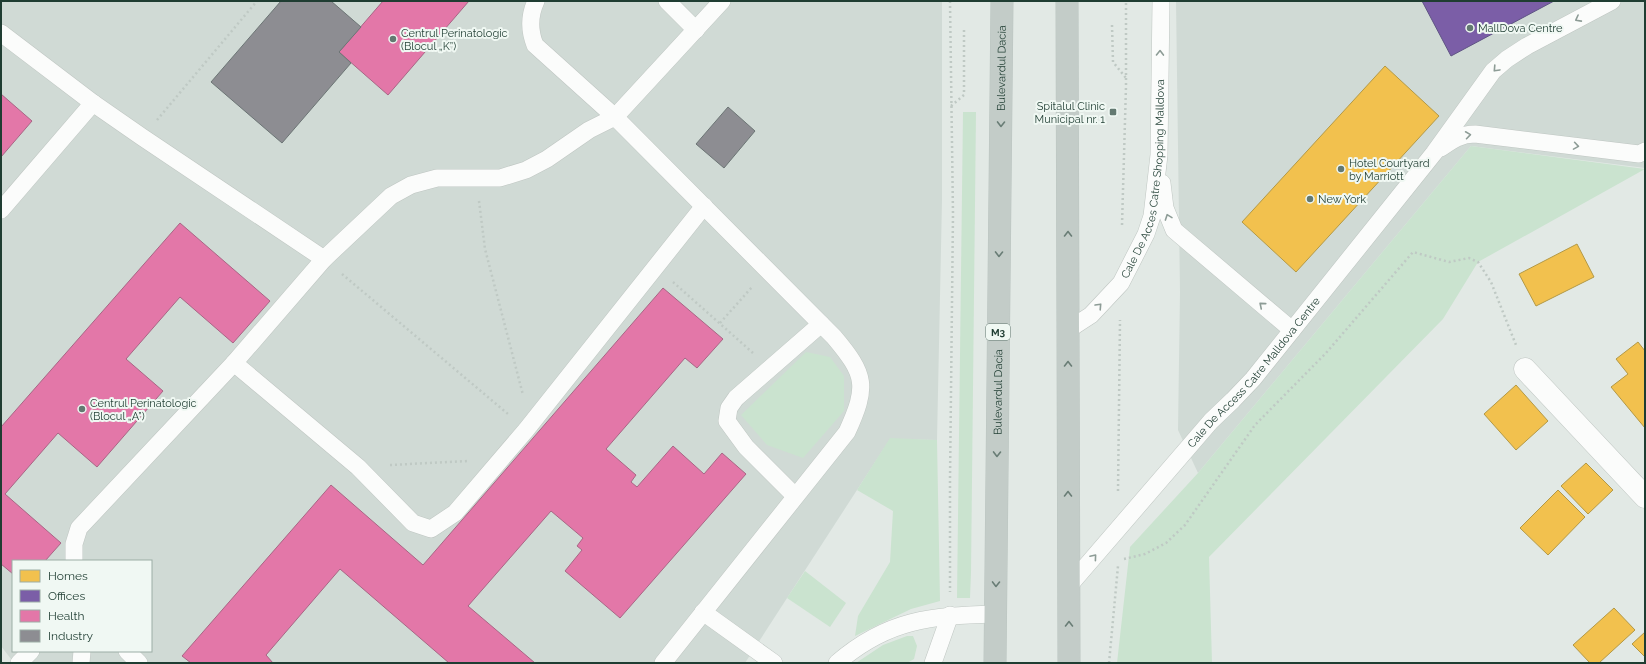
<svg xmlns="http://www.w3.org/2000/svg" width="1646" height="664" font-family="Raleway,sans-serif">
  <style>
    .built { fill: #d0dad5; fill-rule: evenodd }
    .green { fill: #cae3cf }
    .homes { fill: #f2c14e; stroke: #b39946 }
    .offices { fill: #7b5ea7; stroke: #5f5484 }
    .health { fill: #e377a8; stroke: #a86685 }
    .industry { fill: #8d8d92; stroke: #6c7575 }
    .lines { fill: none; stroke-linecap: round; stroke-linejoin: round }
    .service-casing { stroke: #bfc6c2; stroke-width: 18 }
    .minor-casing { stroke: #bfc6c2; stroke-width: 23 }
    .trunk-casing { stroke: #bbc5c1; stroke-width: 23 }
    .path { stroke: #bfc9c4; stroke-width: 2.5; stroke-dasharray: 2 3; stroke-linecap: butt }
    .service { stroke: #fbfcfb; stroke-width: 17 }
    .minor { stroke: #fbfcfb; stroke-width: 22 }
    .trunk { stroke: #c3ccc8; stroke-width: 22 }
    .oneway { stroke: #8d9c96 }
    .oneway2 { stroke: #697d76 }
    .poi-dot { fill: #637971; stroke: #f0f8f3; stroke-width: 1.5 }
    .labels { text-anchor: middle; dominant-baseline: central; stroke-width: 4; stroke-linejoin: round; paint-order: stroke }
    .shield { fill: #f0f8f3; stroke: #5e756c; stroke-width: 1 }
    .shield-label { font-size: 10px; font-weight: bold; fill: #1f3d32 }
    .poi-label { font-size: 11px; fill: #1f3d32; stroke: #f0f8f3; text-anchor: start }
    .street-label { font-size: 11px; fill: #1f3d32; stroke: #f0f8f3 }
  </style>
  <rect width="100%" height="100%" fill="#e2e9e5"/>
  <!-- built -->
  <g class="built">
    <path d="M1 1H942V200L937 440 890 439 745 663H14L1 646ZM13 561H151V651H13Z"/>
    <polygon points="1176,1 1645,1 1645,168 1471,146 1198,473 1178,430 1180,292"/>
  </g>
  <!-- green -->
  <g class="green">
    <polygon points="963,112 976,112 971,573 970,598 957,598"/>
    <polygon points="1471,146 1645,169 1478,262 1443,319 1209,557 1212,663 1117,663 1130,547 1198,473"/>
    <polygon points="806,352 830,357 844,376 844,411 803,458 767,445 741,415"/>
    <polygon points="890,438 937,440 940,601 911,609 855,636 858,616 890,562 893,511 857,490"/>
    <polygon points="805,571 846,603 830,627 787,598"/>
    <polygon points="907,636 913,636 917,646 914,659 907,663 856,663 883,645"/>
  </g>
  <!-- homes -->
  <g class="homes">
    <polygon points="1385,66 1439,116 1296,272 1242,222"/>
    <polygon points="1577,244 1594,277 1536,306 1519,274"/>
    <polygon points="1638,342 1645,351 1645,428 1611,387 1628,374 1616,359"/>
    <polygon points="1516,385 1548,421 1516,450 1484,414"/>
    <polygon points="1586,463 1613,490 1588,514 1561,486"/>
    <polygon points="1558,490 1585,517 1548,555 1520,528"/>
    <polygon points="1614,608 1635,630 1599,663 1590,663 1573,645"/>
    <polygon points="1645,632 1645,657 1632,644"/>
  </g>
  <!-- offices -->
  <polygon class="offices" points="1422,1 1554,1 1451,56"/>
  <!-- health -->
  <g class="health">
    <polygon points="383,1 469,1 388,95 339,52"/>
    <polygon points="1,94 32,121 1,157"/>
    <polygon points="180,223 270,301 233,343 180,297 126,359 163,391 97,467 58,433 5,494 61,543 45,561 13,561 13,574 1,564 1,427"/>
    <polygon points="663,288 723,339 697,368 685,358 606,449 636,475 631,482 637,487 673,446 704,474 722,453 746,474 620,618 565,571 582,550 577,546 583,538 551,511 468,606 535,663 449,663 340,569 266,655 273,663 191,663 182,656 331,485 423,565"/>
  </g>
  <!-- industry -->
  <g class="industry">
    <polygon points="281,1 331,1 361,27 339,52 351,63 282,143 211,82"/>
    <polygon points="728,107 755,131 724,168 696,144"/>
  </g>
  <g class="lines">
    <defs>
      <g id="service">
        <path d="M536 1C529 16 529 30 535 45L615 117 834 337C866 375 868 386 847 432L663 663"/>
        <polyline points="667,1 696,30"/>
        <polyline points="1,33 93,103 142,137 324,259"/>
        <path d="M1441 148C1452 140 1461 134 1475 134L1639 154 1645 151"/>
        <polyline points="1162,183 1165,208 1174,230 1292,330"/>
        <polyline points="1,210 93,103"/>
        <path id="s1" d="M1068 330 1091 315 1121 283 1146 234 1152 216 1159 155 1161 1"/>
        <polyline points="234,363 358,467 413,523 431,529 455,513 526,430 704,206"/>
        <polyline points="794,495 746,447 727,421 729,408 736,398 821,324"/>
        <polyline points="74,561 74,544 79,528 234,363 324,259 391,196 411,185 437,178 500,178 526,170 547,159 589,130 615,117 722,1"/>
        <path id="s2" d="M1068 587 1211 421 1233 400 1253 379 1434 153 1493 71 1507 59 1527 46 1612 1"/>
        <polyline points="703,612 774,663"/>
        <polyline points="127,651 139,663"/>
        <polyline points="19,663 31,651"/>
        <polyline points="81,663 82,651"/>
        <path d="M837 663C888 619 931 616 995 614"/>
        <polyline points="933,663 950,615"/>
      </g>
      <polyline id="minor" points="1525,369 1645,497"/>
      <g id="trunk">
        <polyline points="1067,1 1069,663"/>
        <path id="s3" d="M995 663 1002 1"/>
      </g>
    </defs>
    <!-- service casing -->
    <use href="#service" class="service-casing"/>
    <!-- minor casing -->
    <use href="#minor" class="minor-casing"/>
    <!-- trunk casing -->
    <use href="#trunk" class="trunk-casing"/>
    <!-- path -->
    <g class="path">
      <polyline points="950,1 953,214 950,480 950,592"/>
      <polyline points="1112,25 1113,62 1126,78"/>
      <polyline points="951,106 964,95 964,27"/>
      <polyline points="157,120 257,1"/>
      <polyline points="479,201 485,249 523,395"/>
      <polyline points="1122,225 1126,86 1126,1"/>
      <polyline points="342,274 508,414"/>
      <polyline points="673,282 753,353"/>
      <polyline points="720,323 752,287"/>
      <polyline points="390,465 468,461"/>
      <polyline points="1118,491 1120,320"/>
      <polyline points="1124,559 1145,554 1166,543 1185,525 1255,425 1326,353 1413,252 1449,262 1469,258 1478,262 1491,282 1516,345"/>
      <polyline points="1109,663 1118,566"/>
    </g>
    <!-- service -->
    <use href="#service" class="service"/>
    <!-- minor -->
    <use href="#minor" class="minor"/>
    <!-- trunk -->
    <use href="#trunk" class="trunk"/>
  </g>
  <!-- one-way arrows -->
  <defs><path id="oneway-chevron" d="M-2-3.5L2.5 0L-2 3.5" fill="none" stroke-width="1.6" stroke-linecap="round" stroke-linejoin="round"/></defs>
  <g class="oneway">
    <use href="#oneway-chevron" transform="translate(1578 19) rotate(152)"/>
    <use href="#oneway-chevron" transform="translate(1160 53) rotate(-89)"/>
    <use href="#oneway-chevron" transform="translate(1496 69) rotate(133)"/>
    <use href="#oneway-chevron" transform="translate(1468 135) rotate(-8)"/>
    <use href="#oneway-chevron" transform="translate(1576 146) rotate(9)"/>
    <use href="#oneway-chevron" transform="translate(1168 217) rotate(-110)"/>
    <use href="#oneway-chevron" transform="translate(1262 305) rotate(-140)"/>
    <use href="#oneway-chevron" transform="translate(1099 306) rotate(-47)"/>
    <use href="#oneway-chevron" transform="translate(1094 557) rotate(-50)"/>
  </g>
  <g class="oneway2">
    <use href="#oneway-chevron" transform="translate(1001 124) rotate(91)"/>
    <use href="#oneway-chevron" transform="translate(1068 234) rotate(-90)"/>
    <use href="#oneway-chevron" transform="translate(999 254) rotate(91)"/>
    <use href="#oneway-chevron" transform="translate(1068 364) rotate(-90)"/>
    <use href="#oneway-chevron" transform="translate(997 454) rotate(91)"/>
    <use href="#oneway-chevron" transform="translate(1068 494) rotate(-90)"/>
    <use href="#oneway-chevron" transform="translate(996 584) rotate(91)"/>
    <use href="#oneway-chevron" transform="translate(1069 624) rotate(-90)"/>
  </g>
  <!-- markers -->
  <g class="poi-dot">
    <circle cx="1470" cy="28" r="4"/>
    <circle cx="393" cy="39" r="4"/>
    <rect x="1109" y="108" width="8" height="8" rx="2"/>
    <circle cx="1341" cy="169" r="4"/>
    <circle cx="1310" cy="199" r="4"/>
    <circle cx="82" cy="409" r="4"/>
  </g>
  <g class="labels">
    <!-- shield labels -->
    <rect class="shield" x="986" y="324" width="24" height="16" rx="3"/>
    <g class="shield-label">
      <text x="998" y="332">M3</text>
    </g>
    <!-- poi labels -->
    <g class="poi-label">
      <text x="1478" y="28">MallDova Centre</text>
      <text x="401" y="33">Centrul Perinatologic<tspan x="401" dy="13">(Blocul „K”)</tspan></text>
      <text x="1105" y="106" text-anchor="end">Spitalul Clinic<tspan x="1105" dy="13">Municipal nr. 1</tspan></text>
      <text x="1349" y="163">Hotel Courtyard<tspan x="1349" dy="13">by Marriott</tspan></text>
      <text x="1318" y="199">New York</text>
      <text x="90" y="403">Centrul Perinatologic<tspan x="90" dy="13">(Blocul „A”)</tspan></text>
    </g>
    <!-- street labels -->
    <g class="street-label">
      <text stroke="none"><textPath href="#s3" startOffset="595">Bulevardul Dacia</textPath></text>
      <text stroke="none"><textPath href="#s1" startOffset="180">Cale De Acces Catre Shopping Malldova</textPath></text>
      <text stroke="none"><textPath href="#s2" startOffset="284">Cale De Access Catre Malldova Centre</textPath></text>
      <text stroke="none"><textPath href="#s3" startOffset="271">Bulevardul Dacia</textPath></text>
    </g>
  </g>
  <!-- border -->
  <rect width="1646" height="664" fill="none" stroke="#1f3d32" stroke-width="4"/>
  <!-- legend -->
  <rect x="12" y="560" width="140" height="92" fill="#f0f8f3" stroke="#9cada6"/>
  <rect x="20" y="570" width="20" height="12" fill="#f2c14e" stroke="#9cada6"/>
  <text x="48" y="580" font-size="12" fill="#1f3d32">Homes</text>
  <rect x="20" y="590" width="20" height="12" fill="#7b5ea7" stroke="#9cada6"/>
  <text x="48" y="600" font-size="12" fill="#1f3d32">Offices</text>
  <rect x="20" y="610" width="20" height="12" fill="#e377a8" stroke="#9cada6"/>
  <text x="48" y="620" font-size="12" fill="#1f3d32">Health</text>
  <rect x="20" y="630" width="20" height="12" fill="#8d8d92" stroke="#9cada6"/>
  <text x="48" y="640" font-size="12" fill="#1f3d32">Industry</text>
</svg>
